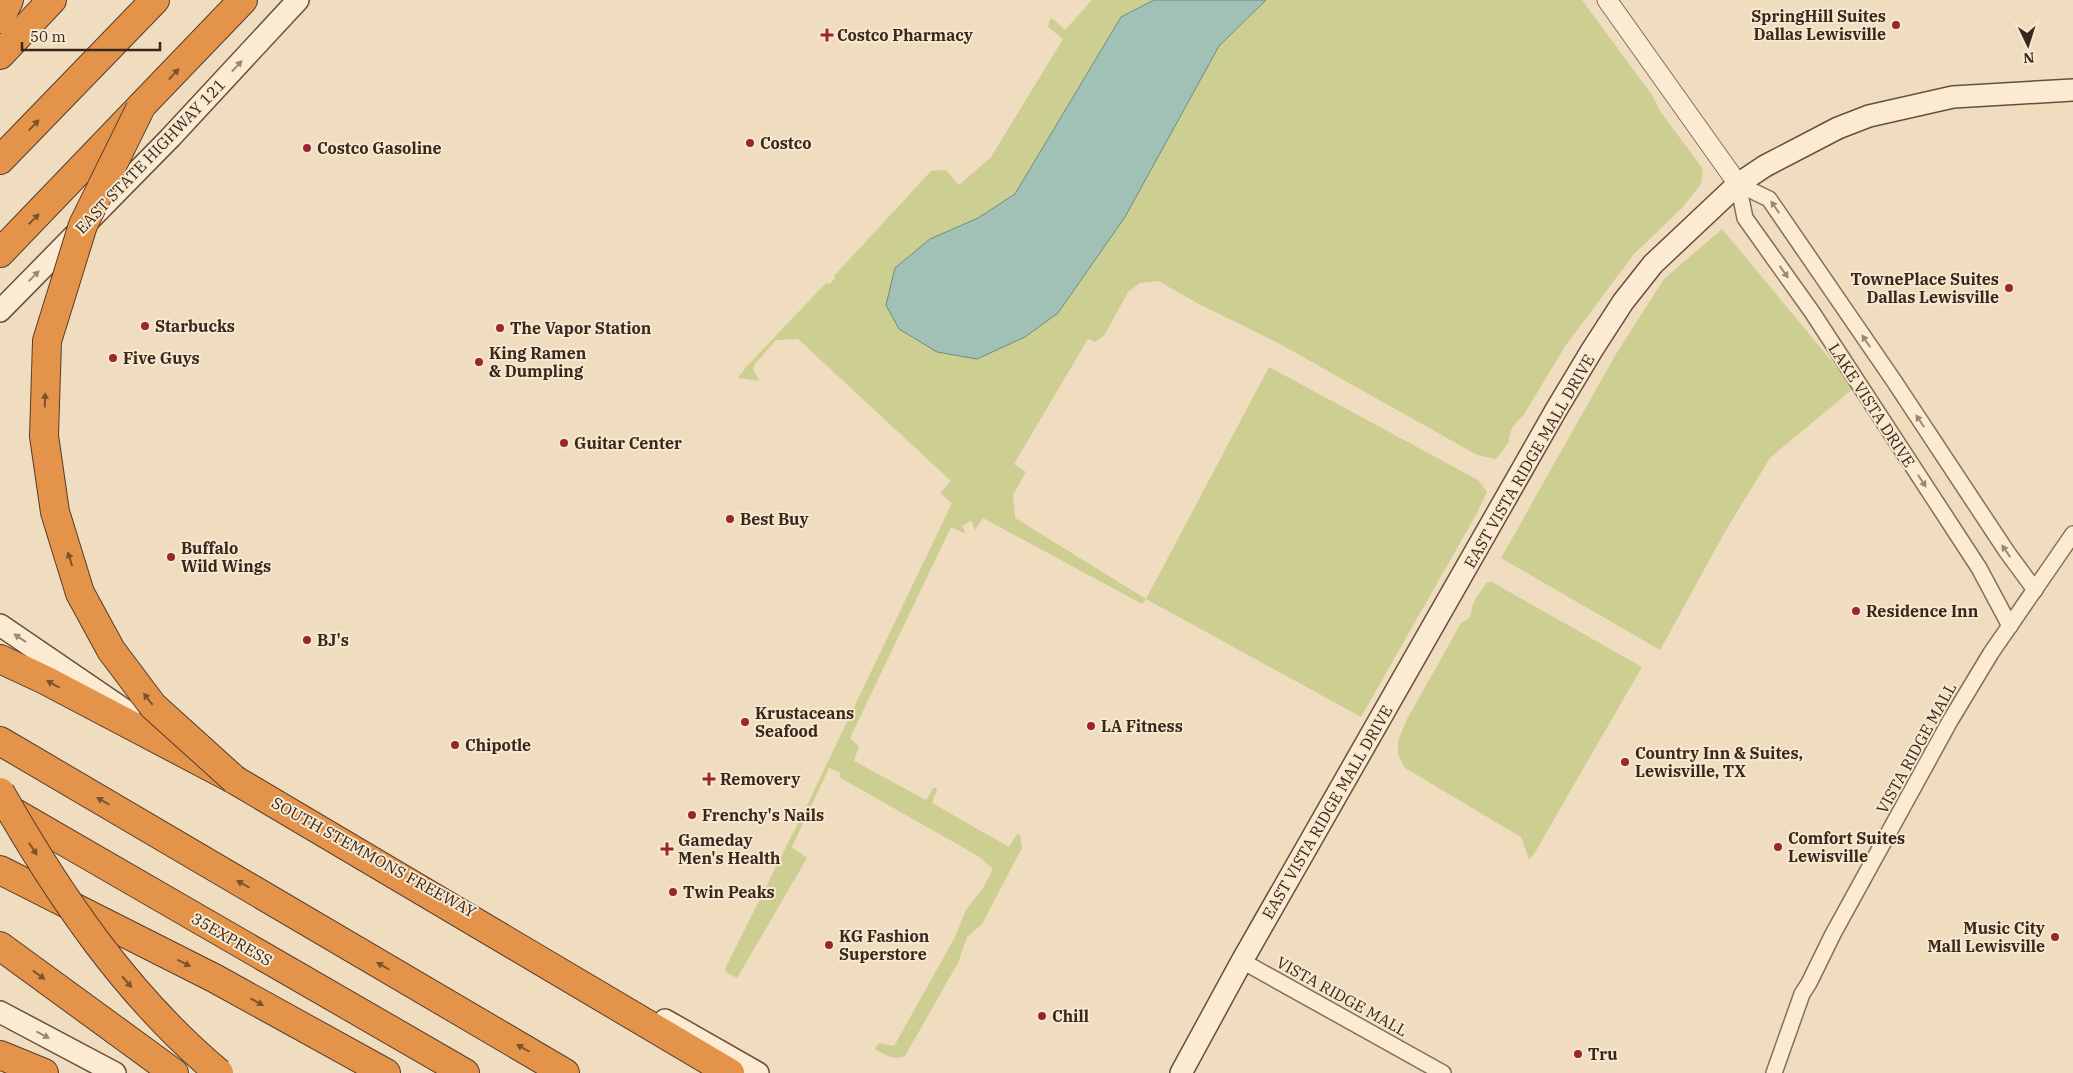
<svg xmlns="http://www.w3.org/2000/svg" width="2073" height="1073" font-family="'IBM Plex Serif',serif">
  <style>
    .green { fill: #ccce92 }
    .water { fill: #a2c1b6; stroke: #698f83 }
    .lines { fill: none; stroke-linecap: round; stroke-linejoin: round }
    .minor-casing { stroke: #896d56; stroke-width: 18 }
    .tertiary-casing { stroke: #896d56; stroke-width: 21 }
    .secondary-casing { stroke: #6b4e3a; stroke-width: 24 }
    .motorway-casing { stroke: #563c2b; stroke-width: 30 }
    .minor { stroke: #faebd2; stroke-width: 15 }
    .tertiary { stroke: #faebd2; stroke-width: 19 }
    .secondary { stroke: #faebd2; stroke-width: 21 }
    .motorway { stroke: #e4944a; stroke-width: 28 }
    .motorway-bridge-casing { stroke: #563c2b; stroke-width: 30; stroke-linecap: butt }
    .motorway-bridge { stroke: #e4944a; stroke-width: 28 }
    .oneway { fill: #998977 }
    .oneway2 { fill: #7d532e }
    .poi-dot { fill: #9b242e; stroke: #f7e8cf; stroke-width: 2 }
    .labels { text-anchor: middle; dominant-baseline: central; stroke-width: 4; stroke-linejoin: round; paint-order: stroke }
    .poi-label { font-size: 16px; font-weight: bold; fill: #38271c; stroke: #f7e8cf; text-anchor: start }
    .street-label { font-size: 16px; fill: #38271c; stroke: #f7e8cf }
  </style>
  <rect width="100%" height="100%" fill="#f0ddbf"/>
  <!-- green -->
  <g class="green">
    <path d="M1092 0H1582L1652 95 1660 111 1703 169 1701 184 1682 208 1634 254 1566 345 1523 416C1514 423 1509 430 1509 442L1496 459 1477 455 1278 343 1199 304 1158 281 1140 283 1128 292 1104 336 1095 342 1088 339 1014 464 1026 472 1013 495 1015 518 1146 599 1269 367 1478 480 1487 492 1477 513 1361 717 1146 599 1142 604 983 518 975 530 971 521 962 526 966 534 951 527 850 738 859 746 854 761 926 800 933 788H936L937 790 932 803 1009 847 1017 834 1020 835 1022 848 982 924 967 937 958 963 905 1056C894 1061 885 1055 875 1049L879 1043 894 1046 955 937 966 910 983 888 993 869 978 856 839 777 841 773 829 768 792 847 807 858 737 978 727 973 725 969 808 803 952 503 940 493 951 481 798 339 776 340 755 364 753 370 760 381 738 378 747 366 826 283 830 284 835 278 834 276 931 171 946 170 959 185 991 157 1063 39 1048 27 1050 19H1053L1065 30Z"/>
    <polygon points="1722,229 1854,388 1770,458 1726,530 1660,650 1501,558 1616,354 1664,279"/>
    <path d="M1492 582 1642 667 1534 854 1529 859 1521 837 1405 768 1398 755V741L1406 721 1461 623C1474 617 1470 614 1473 604 1476 597 1482 590 1486 583Z"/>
  </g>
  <!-- water -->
  <polygon class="water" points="1154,0 1266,0 1219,46 1125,217 1058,313 1025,337 977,359 937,352 899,329 886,305 895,268 930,239 978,218 1015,194 1121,17"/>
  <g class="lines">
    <defs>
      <g id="minor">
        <polyline points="1738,184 1745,218 1812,312 1979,568 2010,626"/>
        <polyline points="1738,184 1769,199 1894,381 2007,552 2035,590"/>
        <polyline points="1242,961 1443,1073"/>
        <polyline points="1774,1073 1802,994 1809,983 1833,934 1950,721 1991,653 2073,534"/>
      </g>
      <polyline id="tertiary" points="1607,0 1738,184"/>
      <g id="secondary">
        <polyline points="0,311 170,138 298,0"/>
        <polyline points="0,625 129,713"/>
        <polyline points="0,1012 115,1073"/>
        <polyline points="665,1020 758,1073"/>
        <polyline points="1181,1073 1242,961 1556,410 1592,350 1623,302 1653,264 1738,184 1765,166 1838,128 1869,116 1953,97 2073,90"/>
      </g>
      <g id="motorway">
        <polyline points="0,19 9,0"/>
        <polyline points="0,55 52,0"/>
        <polyline points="0,160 155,0"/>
        <polyline points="0,253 243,0"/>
        <polyline points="0,659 45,680 235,780 730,1073"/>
        <polyline points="0,741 565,1073"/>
        <polyline points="3,806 465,1073"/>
        <polyline points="0,870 214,978 386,1073"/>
        <polyline points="0,946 174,1073"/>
        <polyline points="0,1055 44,1073"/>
      </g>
    </defs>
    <!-- minor casing -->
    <use href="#minor" class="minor-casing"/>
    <!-- tertiary casing -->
    <use href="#tertiary" class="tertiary-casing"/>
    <!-- secondary casing -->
    <use href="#secondary" class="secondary-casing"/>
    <!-- motorway casing -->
    <use href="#motorway" class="motorway-casing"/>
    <!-- minor -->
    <use href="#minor" class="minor"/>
    <!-- tertiary -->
    <use href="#tertiary" class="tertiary"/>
    <!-- secondary -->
    <use href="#secondary" class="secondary"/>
    <!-- motorway -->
    <use href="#motorway" class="motorway"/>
    <defs>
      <g id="motorway-bridge">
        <polyline points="140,109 83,225 47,341 44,436 55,512 80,593 111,650 153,706 235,780"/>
        <path d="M0 792C59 896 127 996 219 1073"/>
      </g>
    </defs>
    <!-- motorway-bridge casing -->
    <use href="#motorway-bridge" class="motorway-bridge-casing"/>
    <!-- motorway-bridge -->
    <use href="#motorway-bridge" class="motorway-bridge"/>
  </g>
  <!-- one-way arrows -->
  <defs><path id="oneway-solid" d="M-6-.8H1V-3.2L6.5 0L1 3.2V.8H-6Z" transform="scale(1.25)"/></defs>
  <g class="oneway">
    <use href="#oneway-solid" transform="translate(237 66) rotate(-47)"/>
    <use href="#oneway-solid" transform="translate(1775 207) rotate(-124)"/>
    <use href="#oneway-solid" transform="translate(1784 272) rotate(55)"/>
    <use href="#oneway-solid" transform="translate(34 276) rotate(-45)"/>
    <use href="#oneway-solid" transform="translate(1866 341) rotate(-124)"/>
    <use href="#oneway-solid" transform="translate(1920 421) rotate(-124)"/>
    <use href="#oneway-solid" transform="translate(1922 481) rotate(57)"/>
    <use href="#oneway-solid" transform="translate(2006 551) rotate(-125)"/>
    <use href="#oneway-solid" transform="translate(20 638) rotate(-146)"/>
    <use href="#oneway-solid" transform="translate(43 1035) rotate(28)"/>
  </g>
  <g class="oneway2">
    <use href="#oneway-solid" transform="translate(174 74) rotate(-47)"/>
    <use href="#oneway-solid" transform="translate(34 125) rotate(-46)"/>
    <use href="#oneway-solid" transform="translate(34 219) rotate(-45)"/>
    <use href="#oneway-solid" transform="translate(45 400) rotate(-88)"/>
    <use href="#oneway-solid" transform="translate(70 559) rotate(-107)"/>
    <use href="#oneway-solid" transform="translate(53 684) rotate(-151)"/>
    <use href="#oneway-solid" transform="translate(148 699) rotate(-128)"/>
    <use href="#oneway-solid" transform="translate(103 801) rotate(-150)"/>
    <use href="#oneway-solid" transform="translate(33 849) rotate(57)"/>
    <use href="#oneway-solid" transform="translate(243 884) rotate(-150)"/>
    <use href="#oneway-solid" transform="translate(184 963) rotate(27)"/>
    <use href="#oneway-solid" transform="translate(383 966) rotate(-150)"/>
    <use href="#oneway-solid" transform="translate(39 975) rotate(36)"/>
    <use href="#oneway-solid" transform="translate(127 982) rotate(50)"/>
    <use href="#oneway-solid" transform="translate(257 1002) rotate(29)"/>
    <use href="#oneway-solid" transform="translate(523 1048) rotate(-150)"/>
  </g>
  <!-- markers -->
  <g class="poi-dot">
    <circle cx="1896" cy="25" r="5"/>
    <path d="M824.5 27.5h5v5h5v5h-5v5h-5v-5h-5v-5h5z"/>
    <circle cx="750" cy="143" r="5"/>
    <circle cx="307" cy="148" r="5"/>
    <circle cx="2009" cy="288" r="5"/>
    <circle cx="145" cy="326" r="5"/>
    <circle cx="500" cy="328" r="5"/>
    <circle cx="113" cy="358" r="5"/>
    <circle cx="479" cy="362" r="5"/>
    <circle cx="564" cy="443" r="5"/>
    <circle cx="730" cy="519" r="5"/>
    <circle cx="171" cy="557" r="5"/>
    <circle cx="1856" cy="611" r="5"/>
    <circle cx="307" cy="640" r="5"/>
    <circle cx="745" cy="722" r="5"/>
    <circle cx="1091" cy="726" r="5"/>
    <circle cx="455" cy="745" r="5"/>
    <circle cx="1625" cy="762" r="5"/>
    <path d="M706.5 771.5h5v5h5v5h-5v5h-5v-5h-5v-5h5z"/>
    <circle cx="692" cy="815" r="5"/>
    <circle cx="1778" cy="847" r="5"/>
    <path d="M664.5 841.5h5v5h5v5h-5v5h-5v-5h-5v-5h5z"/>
    <circle cx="673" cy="892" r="5"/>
    <circle cx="2055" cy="937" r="5"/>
    <circle cx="829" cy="945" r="5"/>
    <circle cx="1042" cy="1016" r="5"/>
    <circle cx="1578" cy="1054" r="5"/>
  </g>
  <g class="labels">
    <!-- poi labels -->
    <g class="poi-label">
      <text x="1886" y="16" text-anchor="end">SpringHill Suites<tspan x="1886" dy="18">Dallas Lewisville</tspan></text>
      <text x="837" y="35">Costco Pharmacy</text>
      <text x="760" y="143">Costco</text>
      <text x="317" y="148">Costco Gasoline</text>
      <text x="1999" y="279" text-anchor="end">TownePlace Suites<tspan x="1999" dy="18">Dallas Lewisville</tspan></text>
      <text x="155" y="326">Starbucks</text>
      <text x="510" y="328">The Vapor Station</text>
      <text x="489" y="353">King Ramen<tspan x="489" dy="18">&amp; Dumpling</tspan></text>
      <text x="123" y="358">Five Guys</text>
      <text x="574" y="443">Guitar Center</text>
      <text x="740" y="519">Best Buy</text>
      <text x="181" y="548">Buffalo<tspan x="181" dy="18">Wild Wings</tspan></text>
      <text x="1866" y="611">Residence Inn</text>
      <text x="317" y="640">BJ's</text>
      <text x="755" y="713">Krustaceans<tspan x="755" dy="18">Seafood</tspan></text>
      <text x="1101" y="726">LA Fitness</text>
      <text x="465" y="745">Chipotle</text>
      <text x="1635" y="753">Country Inn &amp; Suites,<tspan x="1635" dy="18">Lewisville, TX</tspan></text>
      <text x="720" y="779">Removery</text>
      <text x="702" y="815">Frenchy's Nails</text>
      <text x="1788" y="838">Comfort Suites<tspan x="1788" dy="18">Lewisville</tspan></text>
      <text x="678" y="840">Gameday<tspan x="678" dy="18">Men's Health</tspan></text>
      <text x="683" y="892">Twin Peaks</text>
      <text x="2045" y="928" text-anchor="end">Music City<tspan x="2045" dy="18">Mall Lewisville</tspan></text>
      <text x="839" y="936">KG Fashion<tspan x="839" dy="18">Superstore</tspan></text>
      <text x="1052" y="1016">Chill</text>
      <text x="1588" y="1054">Tru</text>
    </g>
    <!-- street labels -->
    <g class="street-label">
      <text transform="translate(150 156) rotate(-46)">EAST STATE HIGHWAY 121</text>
      <text transform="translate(1872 405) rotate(57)">LAKE VISTA DRIVE</text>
      <text transform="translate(1529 461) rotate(-60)">EAST VISTA RIDGE MALL DRIVE</text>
      <text transform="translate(1916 748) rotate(-61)">VISTA RIDGE MALL</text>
      <text transform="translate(1327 812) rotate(-60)">EAST VISTA RIDGE MALL DRIVE</text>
      <text transform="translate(374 857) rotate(29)">SOUTH STEMMONS FREEWAY</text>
      <text transform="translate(232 939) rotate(30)">35EXPRESS</text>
      <text transform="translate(1342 996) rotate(29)">VISTA RIDGE MALL</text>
    </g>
  </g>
  <!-- north arrow -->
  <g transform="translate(2028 45) rotate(176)" stroke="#f7e8cf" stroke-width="4" paint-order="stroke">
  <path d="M0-4L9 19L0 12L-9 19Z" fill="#38271c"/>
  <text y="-8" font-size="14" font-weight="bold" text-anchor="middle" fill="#38271c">N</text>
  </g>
  <!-- scale -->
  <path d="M22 42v8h138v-8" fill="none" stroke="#38271c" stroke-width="2.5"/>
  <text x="30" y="42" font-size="15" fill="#38271c" stroke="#f7e8cf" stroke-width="4" paint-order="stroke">50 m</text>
</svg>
